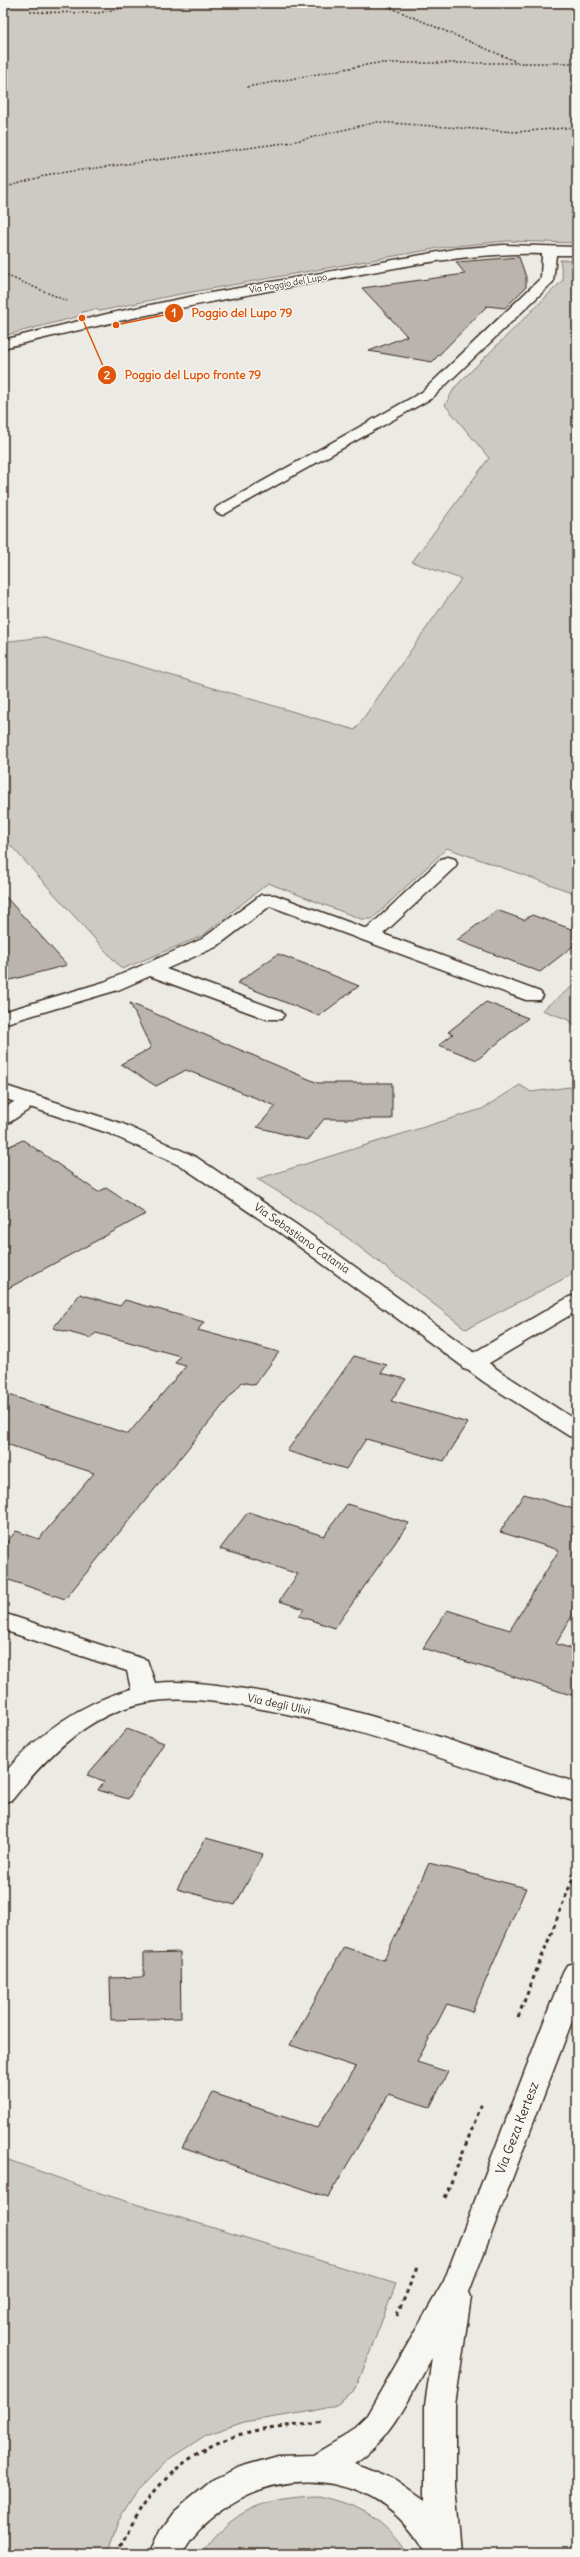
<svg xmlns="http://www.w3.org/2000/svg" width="580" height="2557" font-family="Delius,sans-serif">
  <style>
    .green { fill: #cdcac4; stroke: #847a71 }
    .building { fill: #bab4ae; stroke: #3b2a1e }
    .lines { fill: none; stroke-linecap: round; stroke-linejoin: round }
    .minor-casing { stroke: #3b2a1e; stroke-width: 3 }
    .major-casing { stroke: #3b2a1e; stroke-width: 3 }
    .path-far1 { stroke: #3b2a1e; stroke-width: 1.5; stroke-dasharray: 2 2; stroke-linecap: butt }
    .path { stroke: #3b2a1e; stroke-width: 3; stroke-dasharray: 4 4; stroke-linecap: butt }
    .minor { fill: #f6f6f2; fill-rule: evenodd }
    .major { fill: #f6f6f2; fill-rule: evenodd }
    .labels { text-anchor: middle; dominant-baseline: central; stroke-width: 3; stroke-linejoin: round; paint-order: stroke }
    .far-street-label { font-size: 9px; fill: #3b2a1e; stroke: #f6f6f2 }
    .street-label { font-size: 11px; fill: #3b2a1e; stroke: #f6f6f2 }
    .near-street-label { font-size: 13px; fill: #3b2a1e; stroke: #f6f6f2 }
    .leader { fill: none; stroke: #df570d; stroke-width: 1.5 }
    .callout-dot { fill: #df570d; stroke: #f6f6f2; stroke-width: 1.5 }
    .mark-label { font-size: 12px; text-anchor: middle; font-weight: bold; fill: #fff }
    .callout-label { font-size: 12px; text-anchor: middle; font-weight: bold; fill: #df570d; stroke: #f6f6f2; stroke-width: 3; stroke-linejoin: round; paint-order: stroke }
  </style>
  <rect width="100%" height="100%" fill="#ebeae5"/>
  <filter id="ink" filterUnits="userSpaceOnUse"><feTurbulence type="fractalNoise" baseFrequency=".025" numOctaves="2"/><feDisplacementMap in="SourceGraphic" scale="8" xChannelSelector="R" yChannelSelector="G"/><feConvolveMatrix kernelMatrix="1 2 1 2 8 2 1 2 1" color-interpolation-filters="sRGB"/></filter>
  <g filter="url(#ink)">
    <!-- green -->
    <g class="green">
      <polygon points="3,3 577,3 577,243 507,241 445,247 170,296 100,311 95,309 82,312 84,315 3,336"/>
      <polygon points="560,260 577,260 577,894 447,848 372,919 361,919 268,883 202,936 122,969 3,837 3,642 42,637 355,730 461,579 412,562 489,458 445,405 455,387 563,280"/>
      <polygon points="577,983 577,1029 569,1020 542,1010"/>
      <polygon points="520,1085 531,1092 577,1086 577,1272 466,1329 323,1219 257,1179 482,1109"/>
      <polygon points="3,2158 103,2194 396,2284 355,2391 336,2405 314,2411 244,2422 206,2435 169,2459 138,2490 117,2523 108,2554 3,2554"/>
      <path d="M319 2496C362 2506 384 2518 409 2554H202C231 2509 267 2497 319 2496Z"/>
    </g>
    <!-- building -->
    <g class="building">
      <polygon points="519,257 526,277 526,287 505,308 487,306 432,362 369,351 407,336 362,288 465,274 456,262"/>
      <polygon points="3,894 67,965 3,982"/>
      <polygon points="497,910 524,920 532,915 577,931 577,943 540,972 457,940"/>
      <polygon points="278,954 305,964 359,986 319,1016 237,983"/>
      <polygon points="486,1002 528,1018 477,1060 439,1045 453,1034 448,1032"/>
      <polygon points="130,1003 318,1083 392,1083 392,1119 324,1119 307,1140 257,1127 276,1106 186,1070 156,1086 121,1064 151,1048"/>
      <polygon points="23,1140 98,1192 106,1188 146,1214 3,1291 3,1149"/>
      <polygon points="80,1294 120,1306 125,1300 204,1322 198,1330 279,1352 255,1385 242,1382 65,1599 3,1578 3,1547 16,1531 39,1539 94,1473 3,1443 3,1393 128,1434 186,1366 175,1363 180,1356 96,1333 90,1338 53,1328"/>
      <polygon points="354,1356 387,1365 381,1373 406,1379 391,1401 468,1423 444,1461 366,1439 346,1469 287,1451"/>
      <polygon points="524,1494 577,1510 577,1607 556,1644 577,1650 577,1697 423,1648 447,1610 510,1630 559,1550 500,1532"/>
      <polygon points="347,1504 409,1523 335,1628 299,1616 304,1609 279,1601 298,1574 220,1549 248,1512 324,1536"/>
      <polygon points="127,1729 164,1743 128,1799 98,1790 104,1781 87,1775"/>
      <polygon points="206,1838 263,1854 235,1905 177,1889"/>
      <polygon points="429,1863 526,1888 472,2012 447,2004 417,2062 448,2072 430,2107 389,2094 328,2197 182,2148 213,2093 317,2128 356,2067 290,2045 344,1947 384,1960"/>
      <polygon points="180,1952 181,2018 111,2020 110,1978 144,1977 144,1953"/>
    </g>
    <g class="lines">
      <defs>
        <g id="minor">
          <path d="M503 245 577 247V255H556L553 282 432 398 223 515 217 513 215 510 217 507 422 392 541 278 542 254C467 252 396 268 323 281 215 300 109 322 3 348V340L107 314 194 296 455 249Z"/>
          <polygon points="448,857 455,859 457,863 455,867 383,934 540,992 543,996 540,1000 526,1000 270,906 216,947 166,969 281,1011 284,1015 281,1019 267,1019 150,976 118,990 3,1024 3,1012 104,982 202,939 261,895 275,895 367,929 441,859"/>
          <polygon points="30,1094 37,1096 40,1100 37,1104 10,1122 3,1124 3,1109 23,1096"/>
          <polygon points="577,1295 577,1311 479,1369 471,1371 463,1369 460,1364 463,1359 569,1297"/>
          <path d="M3 1613 147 1660 155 1683C187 1680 219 1685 251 1690 363 1706 470 1748 577 1783V1802C466 1770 360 1724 245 1706 212 1701 177 1696 144 1703 88 1714 46 1757 12 1800L3 1802V1775C38 1733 79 1704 131 1689L127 1671 3 1630Z"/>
          <path d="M577 1962V2008L469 2292 471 2297 455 2405V2486L461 2554H426C385 2476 289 2460 220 2511 205 2522 189 2537 182 2554H150L161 2530 174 2512 214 2479 240 2467 278 2456 313 2455 345 2436 367 2415 444 2281 563 1972 567 1965ZM432 2358 425 2405V2500L398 2481 354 2463C394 2438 409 2397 432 2358Z"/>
        </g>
        <polygon id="major" points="3,1085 123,1124 196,1157 297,1225 501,1372 577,1421 577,1438 569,1436 484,1382 282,1234 181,1166 108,1133 3,1098"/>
      </defs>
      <!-- minor casing -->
      <use href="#minor" class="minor-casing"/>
      <!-- major casing -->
      <use href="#major" class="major-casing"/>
      <!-- path-far1 -->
      <g class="path-far1">
        <polyline points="380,3 517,62"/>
        <polyline points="30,12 98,13 150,3"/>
        <polyline points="247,87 377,63 577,63"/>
        <polyline points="3,188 51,174 292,142 377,122 516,132 577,127"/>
        <polyline points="3,274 67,301"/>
      </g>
      <!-- path -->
      <g class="path">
        <polyline points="518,2017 577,1868"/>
        <polyline points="445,2198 482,2103"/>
        <polyline points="397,2316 418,2265"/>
        <path d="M117 2554C146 2488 190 2442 263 2429 283 2425 304 2426 324 2422"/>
      </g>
      <!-- minor -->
      <use href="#minor" class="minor"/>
      <!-- major -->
      <use href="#major" class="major"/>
    </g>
  </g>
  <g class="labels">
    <!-- far-street labels -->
    <g class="far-street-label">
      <text transform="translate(288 283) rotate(-10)">Via Poggio del Lupo</text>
    </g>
    <!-- street labels -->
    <g class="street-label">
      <text transform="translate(302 1238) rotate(35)">Via Sebastiano Catania</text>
      <text transform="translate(279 1704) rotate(12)">Via degli Ulivi</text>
    </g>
    <!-- near-street labels -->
    <g class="near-street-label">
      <text transform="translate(517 2128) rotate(-69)">Via Geza Kertesz</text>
    </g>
  </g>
  <!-- callouts -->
  <path class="leader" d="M116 325L174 313M82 318L107 375"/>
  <g class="callout-dot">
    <circle cx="116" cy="325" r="4"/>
    <circle cx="82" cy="318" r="4"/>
    <circle cx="174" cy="313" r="10"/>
    <circle cx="107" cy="375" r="10"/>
  </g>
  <g class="mark-label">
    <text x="174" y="317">1</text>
    <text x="107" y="379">2</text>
  </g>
  <g class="callout-label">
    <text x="242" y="317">Poggio del Lupo 79</text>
    <text x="193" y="379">Poggio del Lupo fronte 79</text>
  </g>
  <!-- margin -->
  <rect width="580" height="2557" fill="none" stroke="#f6f6f2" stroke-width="16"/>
  <rect x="8" y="8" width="564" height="2541" fill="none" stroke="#3b2a1e" stroke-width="1.5" filter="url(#ink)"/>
</svg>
